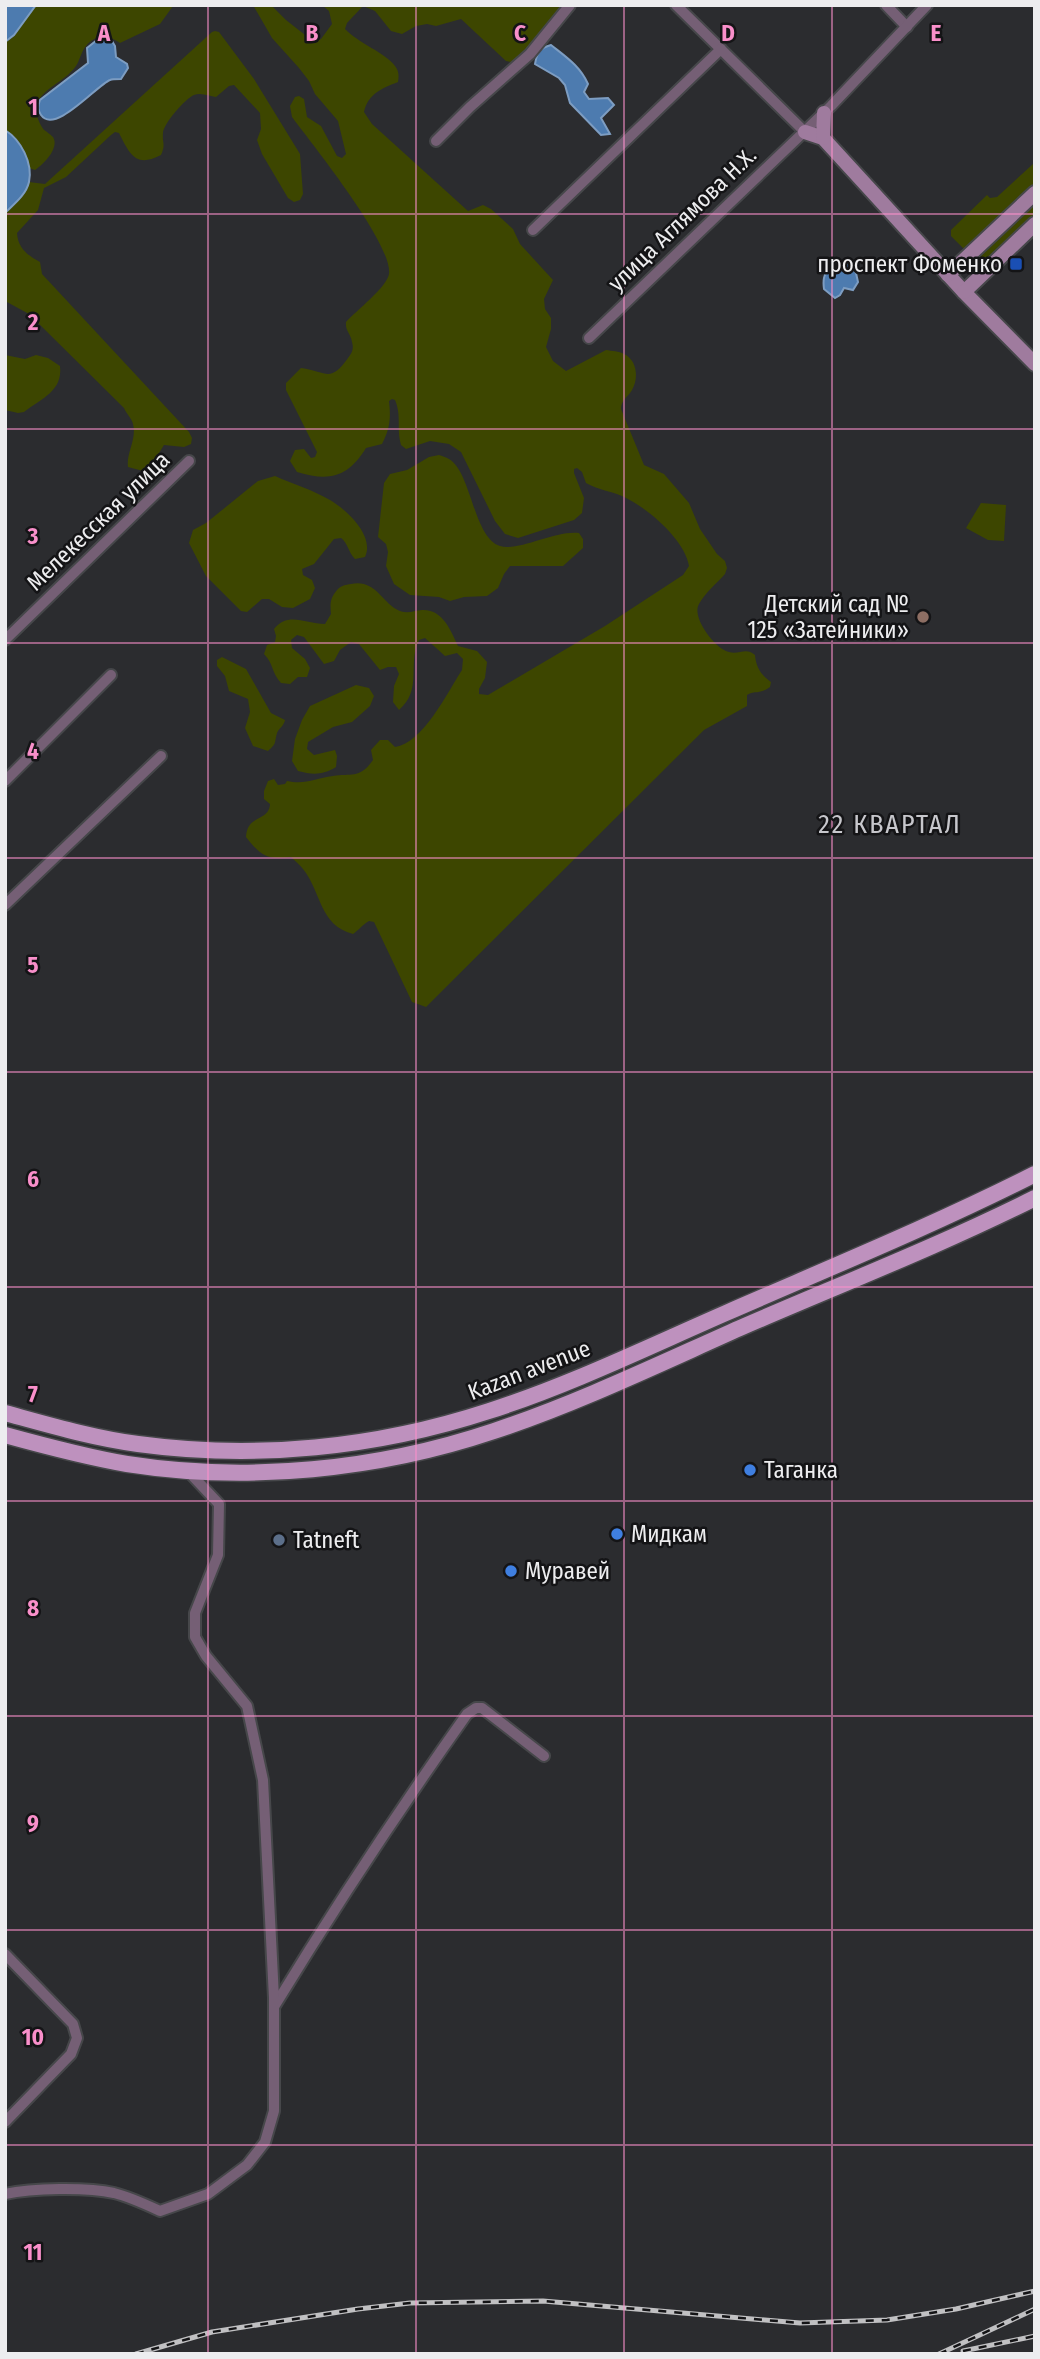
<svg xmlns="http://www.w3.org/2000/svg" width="1040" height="2359" font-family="'Fira Sans Condensed',sans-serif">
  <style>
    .green { fill: #3d4600 }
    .water { fill: #4d7baf; stroke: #7d9dc2; stroke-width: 2 }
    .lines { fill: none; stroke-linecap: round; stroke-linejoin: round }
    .street-casing { stroke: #46474a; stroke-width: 14 }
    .secondary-casing { stroke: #46474a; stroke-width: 18 }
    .primary-casing { stroke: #46474a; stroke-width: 19 }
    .street { stroke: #755f75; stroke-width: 10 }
    .secondary { stroke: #9f7b9e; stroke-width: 14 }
    .primary { stroke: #be91be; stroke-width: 16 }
    .rail-casing { stroke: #c0c0c2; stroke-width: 5 }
    .rail { stroke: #141416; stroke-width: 2.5; stroke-dasharray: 8; stroke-linecap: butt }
    .grid { fill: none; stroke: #f98fca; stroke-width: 2; stroke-opacity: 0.55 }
    .transit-dot { fill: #1a4fb4; stroke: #141416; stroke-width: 2.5 }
    .education-dot { fill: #8d6e63; stroke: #141416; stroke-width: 2.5 }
    .shop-dot { fill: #3f7fe0; stroke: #141416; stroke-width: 2.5 }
    .service-dot { fill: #5c6f8a; stroke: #141416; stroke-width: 2.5 }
    .labels { text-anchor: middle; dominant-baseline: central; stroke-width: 5; stroke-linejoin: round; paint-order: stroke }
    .street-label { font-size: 23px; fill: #ededef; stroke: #141416 }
    .poi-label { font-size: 23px; fill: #ededef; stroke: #141416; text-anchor: start }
    .quarter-label { font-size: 26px; letter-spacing: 2px; fill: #c7c7cc; stroke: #141416 }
    .grid-label { font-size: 23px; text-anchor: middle; font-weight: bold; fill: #f98fca; stroke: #141416; stroke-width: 5; stroke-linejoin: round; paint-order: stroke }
  </style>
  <rect width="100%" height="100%" fill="#2b2c2f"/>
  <!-- green -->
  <g class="green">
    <path d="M36 5H188L173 6 160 24 120 43C109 35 95 34 86 46 81 52 80 60 76 66 63 84 43 86 34 109 37 115 39 124 44 130 45 130 52 136 53 137 60 148 43 165 35 170L29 168C23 150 22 141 5 130V42L14 35Z"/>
    <path d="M253 5H271L286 20 314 42 321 39 332 24 329 11 322 5H564L529 52 511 62 506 61 461 19 436 26 427 24 416 26 402 34 391 31 375 11 363 6 347 23 345 29C358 43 386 53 395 66 399 71 399 76 398 82 382 88 368 94 364 112L372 124 468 211 483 205 491 209 513 229 520 244 553 280 544 299 545 309 551 318V329L546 347 553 361 566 371 606 350C612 351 619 351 624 354 637 360 639 378 632 390 628 397 621 400 621 409L644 465 664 474 689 503 700 529 717 554 725 561 727 568 725 574C717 583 705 593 699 604 691 617 715 649 729 652 739 655 746 647 755 655 756 667 761 675 771 682L770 687C759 695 755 690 747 695V706L704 730 426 1007 412 1002 374 922 369 921C362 925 359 930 353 934 319 925 322 893 303 869 300 865 295 861 291 857 267 860 261 856 246 837 247 814 269 822 270 804L264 799V791L268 781 274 779 278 785 285 784 287 781C306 785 315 778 333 776 351 773 360 779 373 760L371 750 380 740H388L395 747C423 743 447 693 462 670L463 659 457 653 445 656 425 638 419 640C407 665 423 689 399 710L393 702 394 686 399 674 396 667H388L380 670 359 644 351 642 340 650 334 661 324 664 304 637 297 635 291 640 292 648 305 659 310 668 307 677H298L290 684 281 683C271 672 274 664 264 654L267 645 275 642 276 636 274 629C288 611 306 624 325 624L331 614C330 604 330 598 337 590 342 585 345 585 351 584 374 579 381 600 396 609 405 615 413 611 422 610 443 609 451 631 458 646L477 651 487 662 485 678 479 689V694L488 695 605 626 683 575 689 566C685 540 647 507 622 496 610 491 598 490 586 483L582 472 577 468 574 469V473L584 498 582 513 574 520 518 538 505 534 495 521 461 452 449 444 430 441 406 449 401 445C396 428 402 417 395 400L392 399 389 401C391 418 390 429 382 444L366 448C348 477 330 482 297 472L290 461 295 450 304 449 311 458 315 457 317 452 286 390V383L301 368C328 372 330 383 348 358 352 353 354 349 352 342 351 334 345 331 346 322 356 311 387 287 389 274 393 244 312 144 292 117L290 106 295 97 299 96 304 99 307 117 321 126 337 156 342 158 346 154 338 121 315 94 309 81 299 68 272 38Z"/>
    <path d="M215 31 219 32 254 79 300 154 303 194 300 200 294 202 288 198 262 154 257 140 261 129 260 113 234 85 229 86 216 97C209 96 201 92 194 95 186 98 163 124 163 133 162 143 166 144 161 155 136 168 130 155 119 133L115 132 111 135 66 177 44 188 38 210 17 233C18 248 27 255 40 262L42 274 189 432 192 438 191 444 184 447 164 445 154 461 143 471 128 467C126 453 137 439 133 424 132 419 126 413 124 408L29 314 5 301V213L23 195 29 182 45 184 212 32Z"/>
    <polygon points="1033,164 1035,190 968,253 951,236 951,230 987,195 990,198 997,197"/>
    <polygon points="1035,204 1035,220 984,269 976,261"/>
    <path d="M5 355 25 359 36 355 48 358 60 366C63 391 42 398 24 412L18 413 5 410Z"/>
    <path d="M439 455C442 456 446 457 449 459 472 473 473 537 500 546 518 552 555 530 579 533L583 539V548L563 566H510L504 574 498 588 487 596 464 597 450 601 439 597 410 595 394 584 386 566 388 552 386 544 378 537 384 483 390 474 407 470 429 457Z"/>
    <path d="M275 476C293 484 313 490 330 500 347 510 375 536 365 557L355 559C348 552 348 543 341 538L334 539 314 564 302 569 303 575 312 580 315 588 310 599 293 608 282 607 269 599H262L247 612 241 611 206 576 189 543 193 530 206 523 258 481Z"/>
    <polygon points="981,503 1006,505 1004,541 988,540 966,528"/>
    <path d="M222 657 246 669 271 713 285 720C284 726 279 728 277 733 274 744 277 743 268 751L253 746 245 728 250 712 248 699 229 691 225 676 217 666V660Z"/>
    <path d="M356 685 369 688 374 696 370 706 352 722 333 727 308 742 307 749 314 755 335 750 337 756 336 767C323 775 313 775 298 771L292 761 295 739 302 720 310 706Z"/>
  </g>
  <!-- water -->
  <g class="water">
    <polygon points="5,5 36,5 14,35 5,42"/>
    <path d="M97 40 112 41 115 46 116 57 127 64 128 68 121 79C118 79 112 79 110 80 97 85 55 135 41 115 37 110 38 105 40 100L88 63 87 48Z"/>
    <path d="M551 45C566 57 580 66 588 84L584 92 589 99 608 98 614 105 601 118 610 134 601 135 570 103 565 85 559 78 535 64C537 52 540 48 551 45Z"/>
    <path d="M5 130C21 140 33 163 29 182 26 195 14 204 5 213Z"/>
    <path d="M843 261 847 262 856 273 858 282 853 290 844 288 840 295 835 298 824 289C823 281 823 274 830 269L839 271Z"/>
  </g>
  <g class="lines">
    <defs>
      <g id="street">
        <polyline points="676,5 805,132"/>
        <polyline points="886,5 907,27"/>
        <polyline points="436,141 470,107 530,54 570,5"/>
        <polyline points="533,230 721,49"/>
        <polyline points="589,338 831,106 927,5"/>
        <polyline points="5,640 189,461"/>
        <polyline points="5,781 111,675"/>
        <polyline points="5,905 161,756"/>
        <polyline points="5,1954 73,2024 77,2038 71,2054 5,2122"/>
        <path d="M274 2007C335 1907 399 1810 467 1714L476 1708H482L544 1756"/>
        <path d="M5 2194C32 2188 87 2187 114 2193 130 2197 145 2204 160 2211L208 2194 247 2165 265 2142 274 2111V1998L263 1780 247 1706 206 1656 195 1637V1613L218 1555 219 1504 187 1470"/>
      </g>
      <g id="secondary">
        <polyline points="805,132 823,138 964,292 1035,364"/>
        <polyline points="823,138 824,113"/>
        <polyline points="948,275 1035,193"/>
        <polyline points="964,292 1035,224"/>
      </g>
      <g id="primary">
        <path d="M5 1413C49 1425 93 1438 138 1444 256 1460 376 1448 489 1411 570 1385 648 1347 726 1313 829 1268 934 1225 1035 1174"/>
        <path d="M5 1435C45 1446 86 1457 127 1464 248 1483 378 1470 494 1431 578 1403 659 1364 740 1328 839 1285 939 1246 1035 1198"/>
      </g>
    </defs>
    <!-- street casing -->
    <use href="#street" class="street-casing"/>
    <!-- secondary casing -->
    <use href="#secondary" class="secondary-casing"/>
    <!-- primary casing -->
    <use href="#primary" class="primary-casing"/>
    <!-- street -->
    <use href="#street" class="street"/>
    <!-- secondary -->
    <use href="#secondary" class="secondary"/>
    <!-- primary -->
    <use href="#primary" class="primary"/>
    <defs>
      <g id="rail">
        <polyline points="963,2351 1035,2336"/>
        <polyline points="136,2354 212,2332 358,2309 410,2303 543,2301 800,2323 887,2320 956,2309 1035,2291"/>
        <polyline points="939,2354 1035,2309"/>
      </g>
    </defs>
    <!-- rail casing -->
    <use href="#rail" class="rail-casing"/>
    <!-- rail -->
    <use href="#rail" class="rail"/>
  </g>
  <!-- grid -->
  <path class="grid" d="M208 5V2354M416 5V2354M624 5V2354M832 5V2354M5 214H1035M5 429H1035M5 643H1035M5 858H1035M5 1072H1035M5 1287H1035M5 1501H1035M5 1716H1035M5 1930H1035M5 2145H1035"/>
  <!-- markers -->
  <rect class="transit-dot" x="1009" y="257" width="14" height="14" rx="3.5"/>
  <circle class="education-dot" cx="923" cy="617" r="7"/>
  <g class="shop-dot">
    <circle cx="750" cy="1470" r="7"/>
    <circle cx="617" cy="1534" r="7"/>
    <circle cx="511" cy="1571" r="7"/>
  </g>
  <circle class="service-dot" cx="279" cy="1540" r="7"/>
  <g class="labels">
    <!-- street labels -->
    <g class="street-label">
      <text transform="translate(682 219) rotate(-44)">улица Аглямова Н.Х.</text>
      <text transform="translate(98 521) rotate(-44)">Мелекесская улица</text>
      <text transform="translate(529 1370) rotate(-21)">Kazan avenue</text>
    </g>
    <!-- poi labels -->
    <g class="poi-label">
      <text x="1002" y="264" text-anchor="end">проспект Фоменко</text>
      <text x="909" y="604" text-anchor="end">Детский сад №<tspan x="909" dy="26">125 «Затейники»</tspan></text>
      <text x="764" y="1470">Таганка</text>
      <text x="631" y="1534">Мидкам</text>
      <text x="293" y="1540">Tatneft</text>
      <text x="525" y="1571">Муравей</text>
    </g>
    <!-- quarter labels -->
    <g class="quarter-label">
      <text x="890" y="824">22 КВАРТАЛ</text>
    </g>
  </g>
  <g class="grid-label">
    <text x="104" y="41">A</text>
    <text x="312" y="41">B</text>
    <text x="520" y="41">C</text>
    <text x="728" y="41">D</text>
    <text x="936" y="41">E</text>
    <text x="33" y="115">1</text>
    <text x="33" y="330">2</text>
    <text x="33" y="544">3</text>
    <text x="33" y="759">4</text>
    <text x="33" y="973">5</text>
    <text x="33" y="1187">6</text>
    <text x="33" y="1402">7</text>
    <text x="33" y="1616">8</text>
    <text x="33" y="1831">9</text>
    <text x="33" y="2045">10</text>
    <text x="33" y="2260">11</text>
  </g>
  <!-- border -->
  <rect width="1040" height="2359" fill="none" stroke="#ededef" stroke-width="14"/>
</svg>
